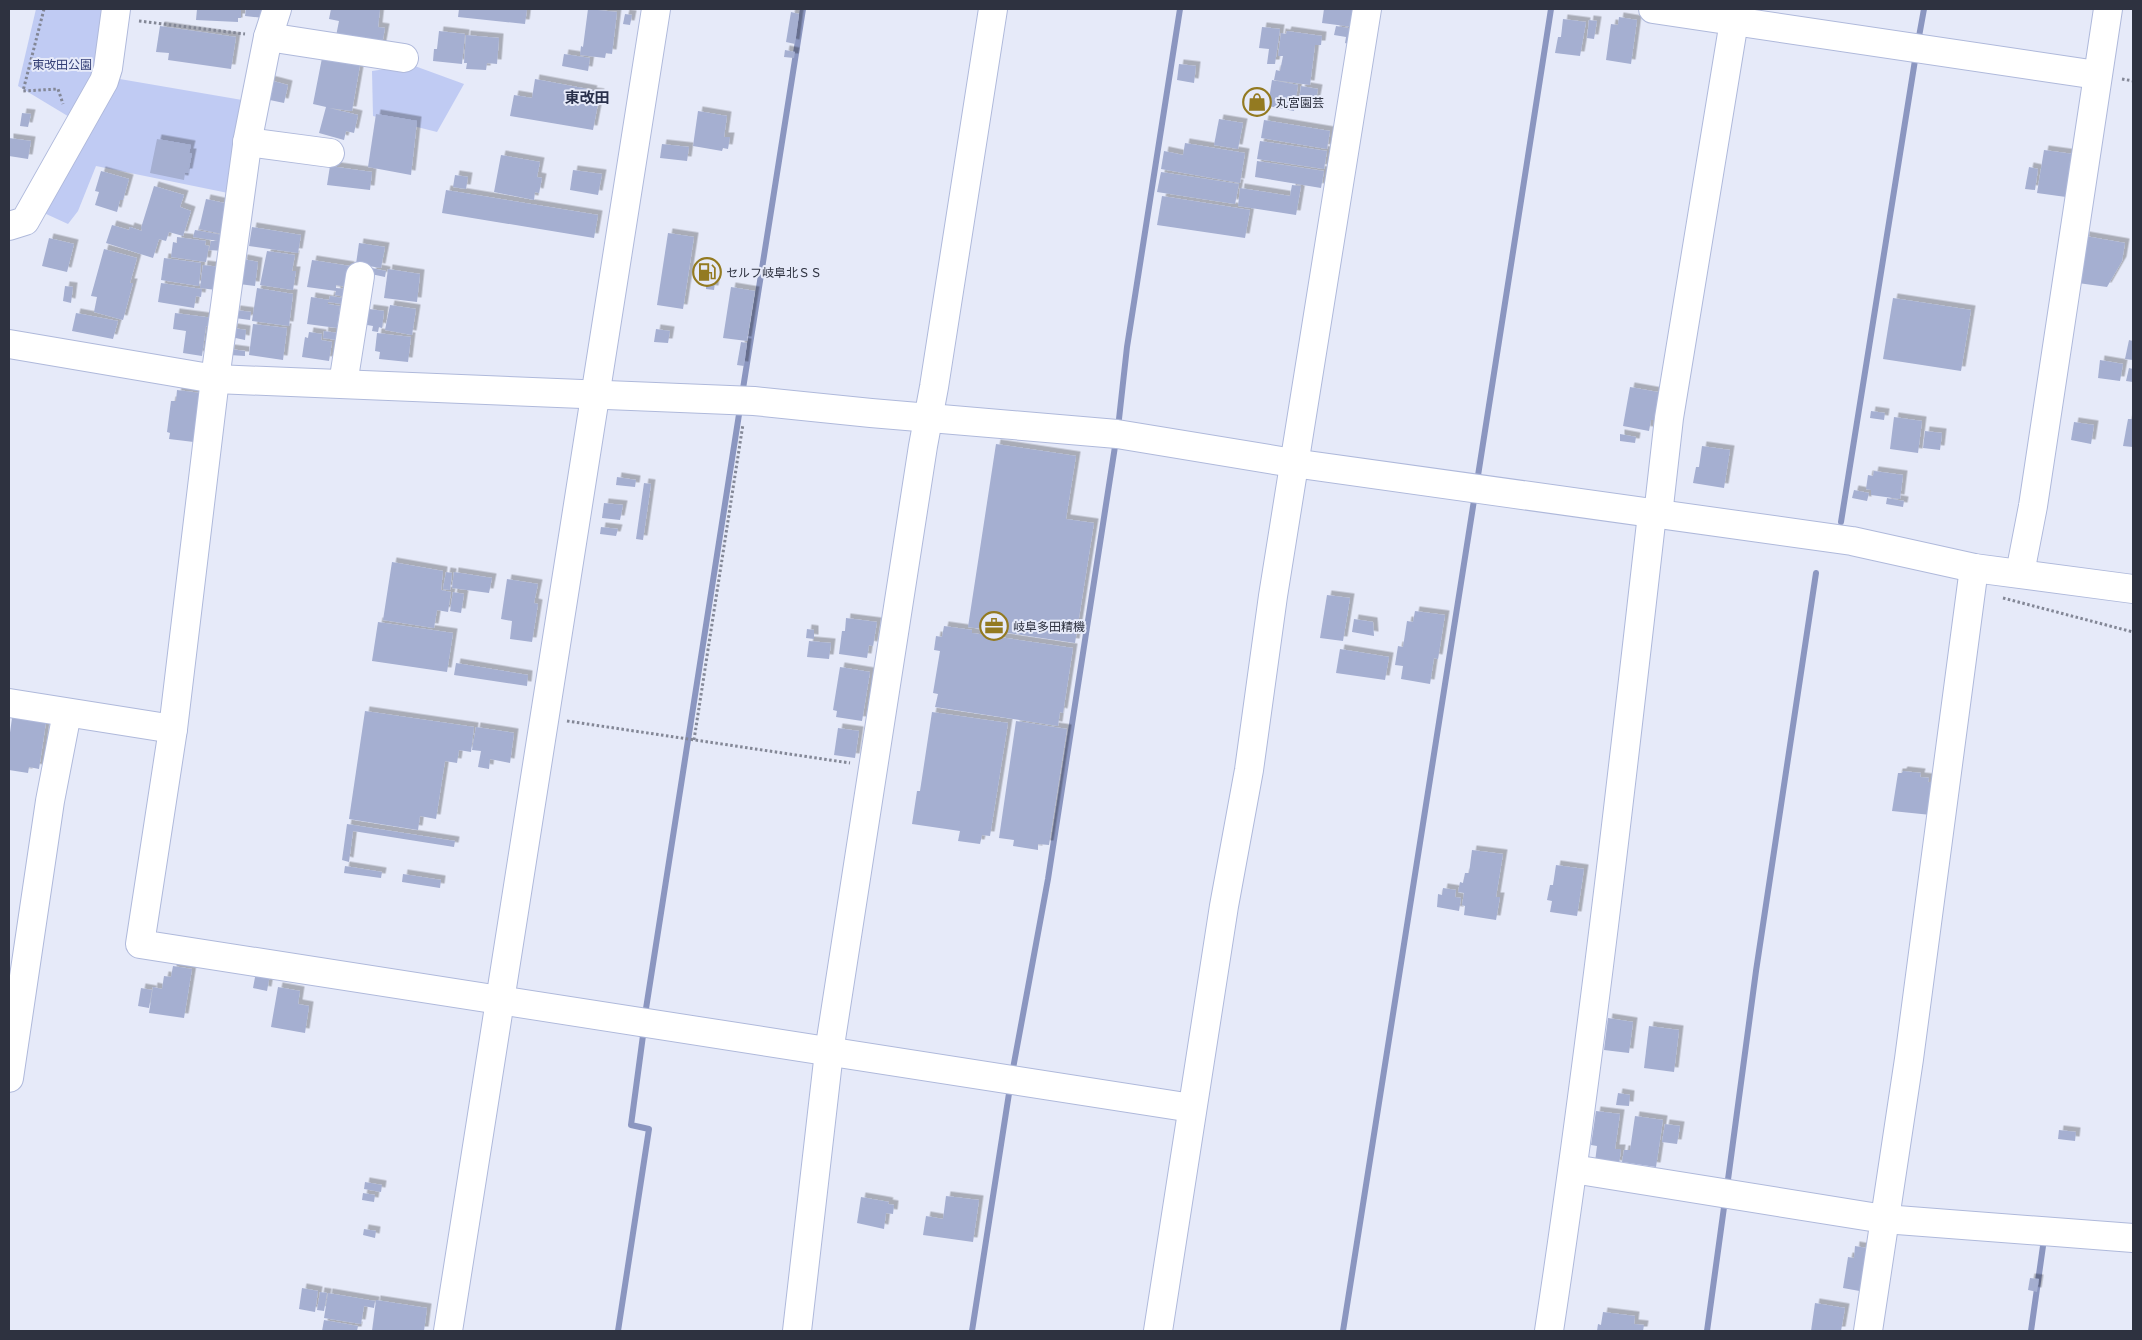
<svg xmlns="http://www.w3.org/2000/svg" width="2142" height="1340" font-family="Mulish,'Noto Sans JP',sans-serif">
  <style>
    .green { fill: #c0cbf3 }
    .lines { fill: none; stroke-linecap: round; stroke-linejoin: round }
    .stream { stroke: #8b96c0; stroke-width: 6 }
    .building { fill: #a5afd1; filter: url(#shadow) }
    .minor-casing { stroke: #afb9db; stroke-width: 30 }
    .path { stroke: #838796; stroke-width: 3; stroke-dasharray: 2.5 2.5; stroke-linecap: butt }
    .minor { stroke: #fff; stroke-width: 28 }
    .labels { text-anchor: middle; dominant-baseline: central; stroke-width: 4; stroke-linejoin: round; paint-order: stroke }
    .park-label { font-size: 12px; fill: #343f76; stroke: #e6eaf9 }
    .poi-label { font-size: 12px; fill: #2e3240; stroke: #e6eaf9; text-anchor: start }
    .quarter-label { font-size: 15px; font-weight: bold; fill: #2a314c; stroke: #e6eaf9 }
  </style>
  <defs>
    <filter id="shadow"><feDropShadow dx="4.5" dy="-4.5" stdDeviation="0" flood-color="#0004"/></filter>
  </defs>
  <rect width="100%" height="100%" fill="#e6eaf9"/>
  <!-- green -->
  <g class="green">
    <polygon points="36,9 108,9 97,81 71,118 18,86"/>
    <polygon points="412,65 464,84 437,132 373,116 372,71"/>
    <polygon points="114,78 248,101 228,193 96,166 78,211 68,224 44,213"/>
  </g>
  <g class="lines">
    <!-- stream -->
    <g class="stream">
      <polyline points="1918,42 1924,9"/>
      <polyline points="742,395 803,9"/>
      <polyline points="1118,428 1127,347 1180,9"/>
      <polyline points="1477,482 1551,9"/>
      <polyline points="1841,522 1916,54"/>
      <polyline points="645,1015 740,408"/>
      <polyline points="1012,1074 1048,879 1116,440"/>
      <polyline points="1727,1187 1756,971 1816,573"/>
      <polyline points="618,1331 649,1129 631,1125 644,1028"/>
      <polyline points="972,1331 1010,1087"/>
      <polyline points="1343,1331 1475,494"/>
      <polyline points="1707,1331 1725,1200"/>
      <polyline points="2031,1331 2044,1239"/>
    </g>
  </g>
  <!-- building -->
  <g class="building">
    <polygon points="197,9 241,9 241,18 238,18 238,22 196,20"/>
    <polygon points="246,9 265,9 264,18 245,16"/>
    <polygon points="331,9 380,9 378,27 385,28 381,50 335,41 339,21 329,19"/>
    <polygon points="459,9 527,9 525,24 458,17"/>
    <polygon points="588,9 617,12 612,54 606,53 605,58 580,55 581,46 583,47"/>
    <polygon points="1324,9 1359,9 1353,27 1322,23"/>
    <polygon points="791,12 799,14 795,44 786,42"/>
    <polygon points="625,14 632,15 630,25 623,24"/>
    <polygon points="1619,17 1637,20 1631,64 1606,60 1611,24 1618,25"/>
    <polygon points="1563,19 1586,22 1580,56 1555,53 1558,37 1561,37"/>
    <polygon points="1589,20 1597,21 1594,39 1587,38"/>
    <polygon points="160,26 236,37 231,69 168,60 169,53 156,52"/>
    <polygon points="1336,26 1354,29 1352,45 1345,43 1346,37 1334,35"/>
    <polygon points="1262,27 1280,29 1275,64 1267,64 1269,49 1259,48"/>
    <polygon points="439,31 465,34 462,64 433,61 434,49 437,49"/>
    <polygon points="1287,31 1322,36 1321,45 1315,45 1310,85 1274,80 1276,70 1280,71 1283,56 1278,56 1281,33 1286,34"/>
    <polygon points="466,35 499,38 497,64 487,63 486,70 466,69 467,63 464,63"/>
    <polygon points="785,50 795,52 794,58 784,57"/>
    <polygon points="564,54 590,58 588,71 562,66"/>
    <polygon points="322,58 360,65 352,111 329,108 358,115 354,133 346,131 344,140 319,133 326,107 313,104"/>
    <polygon points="1179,64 1196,66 1194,83 1177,80"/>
    <polygon points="535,79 593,90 592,92 600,93 593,130 510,116 514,95 532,98"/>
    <polygon points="269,80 288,85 284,103 265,99"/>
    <polygon points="1272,80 1298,85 1294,111 1268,106"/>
    <polygon points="1301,86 1318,89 1314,110 1298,107"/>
    <polygon points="698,111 727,116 724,137 730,137 728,149 723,148 722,151 693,146"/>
    <polygon points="22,113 31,114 28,127 20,126"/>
    <polygon points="376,114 417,121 411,175 368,167"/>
    <polygon points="1219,119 1243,123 1238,149 1214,145"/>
    <polygon points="1264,120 1330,131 1327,149 1261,138"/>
    <polygon points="9,138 31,141 28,159 9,156"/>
    <polygon points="157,139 191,145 189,153 192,153 188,173 185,173 184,180 150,173"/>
    <polygon points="1260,141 1327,151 1324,169 1257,159"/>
    <polygon points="1185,143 1245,153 1240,183 1161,169 1164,151 1183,155"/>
    <polygon points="662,144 689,147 687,161 660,158"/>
    <polygon points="2044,150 2073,154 2066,197 2037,193"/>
    <polygon points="501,155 540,162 537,177 542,178 539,193 535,192 534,200 494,192"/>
    <polygon points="1257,161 1324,171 1321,188 1255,177"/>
    <polygon points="330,166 372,172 370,190 327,185"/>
    <polygon points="2029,167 2038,169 2035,190 2025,189"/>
    <polygon points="573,170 602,174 598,195 570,190"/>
    <polygon points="101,171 129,179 123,200 120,200 117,212 95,205 99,192 95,191"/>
    <polygon points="1161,172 1239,184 1235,204 1157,192"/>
    <polygon points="455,175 468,177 466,189 453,187"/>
    <polygon points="1292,185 1301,186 1296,215 1238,206 1240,188 1290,196"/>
    <polygon points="154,186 184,195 180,207 191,211 183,236 169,232 166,241 159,239 153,258 106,243 112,225 129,230 130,227 142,231 141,228"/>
    <polygon points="446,190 598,215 594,238 442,213"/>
    <polygon points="1162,196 1250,210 1245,238 1157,225"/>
    <polygon points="206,199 229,204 222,234 199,229"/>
    <polygon points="252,227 301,235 298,253 249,246"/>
    <polygon points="195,230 228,236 223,251 209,250 211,241 218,241 193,237"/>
    <polygon points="668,233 694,237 683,309 657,305"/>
    <polygon points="2085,236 2125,243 2122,261 2107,287 2078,283"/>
    <polygon points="177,237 206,241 205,245 209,246 206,262 171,257 173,242 177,243"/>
    <polygon points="49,238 74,244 67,272 42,266"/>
    <polygon points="359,243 385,247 381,268 356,264"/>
    <polygon points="104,249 137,258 130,283 133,283 123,320 94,312 97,297 91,296"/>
    <polygon points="267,251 295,255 292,271 296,271 293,290 260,285"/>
    <polygon points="164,258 201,263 199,286 161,280"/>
    <polygon points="243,259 258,262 255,286 239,284"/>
    <polygon points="312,260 350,266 347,287 336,285 336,288 347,289 346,297 335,295 336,291 307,287"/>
    <polygon points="203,265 220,267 216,290 200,288"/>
    <polygon points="372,268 386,271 385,277 371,274"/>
    <polygon points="388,269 420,274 417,302 384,298"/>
    <polygon points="706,271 712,272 712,275 716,276 714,290 706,289"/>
    <polygon points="161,283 202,289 201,297 196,296 194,308 158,302"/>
    <polygon points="65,286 73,287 71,303 63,301"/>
    <polygon points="731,287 755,291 747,341 723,338"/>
    <polygon points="257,288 293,294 289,326 252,321"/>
    <polygon points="330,296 343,298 342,304 328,302 328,304 340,306 337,328 307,324 311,297 329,300"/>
    <polygon points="1893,298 1971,310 1961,371 1883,359"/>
    <polygon points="390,305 416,309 412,335 385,330"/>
    <polygon points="369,309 384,311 382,328 379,327 378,332 372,331 373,326 367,325"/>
    <polygon points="236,310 251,312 250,320 235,318"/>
    <polygon points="76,313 118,321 113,339 72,331"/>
    <polygon points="175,313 213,318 211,327 206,326 202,356 183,353 186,331 173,329"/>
    <polygon points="253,324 287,328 283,360 249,355"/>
    <polygon points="233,328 246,330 245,340 231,337"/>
    <polygon points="656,329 670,331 668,343 654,342"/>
    <polygon points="324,331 338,333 337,340 323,338"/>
    <polygon points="309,332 322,334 321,340 332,342 329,361 302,357 305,337 308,338"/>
    <polygon points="377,333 411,337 408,362 379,359 380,352 375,351"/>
    <polygon points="2129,340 2133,341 2133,360 2125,359"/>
    <polygon points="741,342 747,343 744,366 737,365"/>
    <polygon points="230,349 245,351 245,356 229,355"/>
    <polygon points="2100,360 2123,364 2120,381 2098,378"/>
    <polygon points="2129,368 2133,369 2133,382 2126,381"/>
    <polygon points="1630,387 1669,394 1666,415 1655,413 1654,420 1651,420 1649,431 1623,426"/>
    <polygon points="177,390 201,393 202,443 169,439 170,433 167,432 171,401 176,401"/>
    <polygon points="1871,411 1885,413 1884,420 1870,418"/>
    <polygon points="1894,417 1922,421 1918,453 1890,449"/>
    <polygon points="2128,419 2133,419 2133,447 2123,446"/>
    <polygon points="2074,422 2094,425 2091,444 2071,440"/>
    <polygon points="1925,431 1942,433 1940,450 1923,448"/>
    <polygon points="1620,434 1636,437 1635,443 1620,441"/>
    <polygon points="996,444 1076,456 1066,519 1094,523 1075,643 968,627"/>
    <polygon points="1702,446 1730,450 1724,488 1693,483 1696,467 1699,467"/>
    <polygon points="1874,471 1903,475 1900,499 1871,495 1871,490 1866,489 1868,475 1873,476"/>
    <polygon points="617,477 636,480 635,487 616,485"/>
    <polygon points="644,483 651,484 643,540 636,539"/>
    <polygon points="1854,490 1869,493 1867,501 1852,498"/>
    <polygon points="1887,498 1904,501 1903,507 1886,504"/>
    <polygon points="604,503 623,505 620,520 602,518"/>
    <polygon points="601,527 618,529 616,536 600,534"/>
    <polygon points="392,562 443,571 441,590 451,592 448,612 437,610 434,628 383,620"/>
    <polygon points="446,572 452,573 450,590 443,589"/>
    <polygon points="454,572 492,578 489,593 452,588"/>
    <polygon points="507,579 538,584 534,603 538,604 532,642 510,639 512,621 501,619"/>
    <polygon points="453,592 464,594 461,613 450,611"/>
    <polygon points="1327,595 1350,598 1343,641 1320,638"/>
    <polygon points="1415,611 1445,615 1438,659 1434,658 1430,684 1401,679 1403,666 1395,665 1398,646 1403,647 1407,621 1413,622"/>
    <polygon points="846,618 877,622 873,646 869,645 867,658 839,654 842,631 845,631"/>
    <polygon points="1354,619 1373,622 1374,636 1352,632"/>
    <polygon points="378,622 453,633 447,672 372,661"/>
    <polygon points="944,626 972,630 972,633 1073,648 1063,713 1060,712 1058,726 935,707 938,694 933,693 940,651 934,650 936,636 942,637"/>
    <polygon points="807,629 814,630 814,639 806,638"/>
    <polygon points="809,641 831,643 829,659 807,657"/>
    <polygon points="1340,649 1389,657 1385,680 1336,673"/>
    <polygon points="456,663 528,675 527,686 454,675"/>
    <polygon points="840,667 870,672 862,721 836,717 837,711 833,710"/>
    <polygon points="365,711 474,727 471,752 459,750 457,763 445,761 436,819 420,816 418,830 349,819"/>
    <polygon points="932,712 1008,723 990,836 982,835 980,844 958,841 960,831 912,824 917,791 920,791"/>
    <polygon points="12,718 46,722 39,769 29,767 28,773 9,770 9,740"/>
    <polygon points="1016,721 1067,729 1049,845 1038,844 1038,850 1013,846 1014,840 999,838"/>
    <polygon points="476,727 514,733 510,763 490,759 489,769 478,767 481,751 472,750"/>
    <polygon points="838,728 859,731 855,758 834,755"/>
    <polygon points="1903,771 1921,773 1920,777 1929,778 1928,782 1935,782 1931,815 1892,811 1898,773 1902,773"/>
    <polygon points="347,824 455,841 454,847 353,831 349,862 342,860"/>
    <polygon points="1472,850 1503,854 1496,897 1500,897 1496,920 1464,915 1465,906 1462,905 1464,893 1458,892 1460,882 1463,883 1465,873 1469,873"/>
    <polygon points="1556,865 1584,869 1577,916 1550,912 1552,901 1547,900 1550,885 1553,885"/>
    <polygon points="345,866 382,872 381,878 344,873"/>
    <polygon points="403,874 441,880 440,888 402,882"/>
    <polygon points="1443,888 1456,890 1455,897 1461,898 1459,911 1437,907 1438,894 1442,895"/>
    <polygon points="173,966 192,969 184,1018 149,1013 153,987 162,989 164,976 171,977"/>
    <polygon points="256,972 270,974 267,991 253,988"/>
    <polygon points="278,987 300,991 298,1004 309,1006 305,1033 271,1027"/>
    <polygon points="141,988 152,990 149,1008 138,1006"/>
    <polygon points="1608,1018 1633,1022 1629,1053 1604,1050"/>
    <polygon points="1649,1026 1679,1030 1674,1072 1644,1068"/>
    <polygon points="1618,1093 1630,1095 1629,1106 1616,1105"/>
    <polygon points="1596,1111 1620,1114 1615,1149 1621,1149 1619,1165 1595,1162 1597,1146 1591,1145"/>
    <polygon points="1635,1116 1663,1120 1656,1167 1622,1162 1624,1150 1630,1150"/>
    <polygon points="1665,1124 1680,1126 1677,1144 1662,1142"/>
    <polygon points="2059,1130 2076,1132 2075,1141 2058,1139"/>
    <polygon points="365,1182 382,1185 381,1192 364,1189"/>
    <polygon points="363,1193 375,1195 374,1202 362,1200"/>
    <polygon points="946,1196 979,1200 973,1242 923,1235 926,1216 943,1219"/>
    <polygon points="861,1197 889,1202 888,1204 894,1205 893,1214 886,1213 884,1229 857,1223"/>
    <polygon points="364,1229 376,1231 375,1238 363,1235"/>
    <polygon points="1855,1246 1872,1249 1865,1292 1843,1288 1848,1257 1854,1258"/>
    <polygon points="2030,1278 2039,1279 2037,1292 2028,1290"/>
    <polygon points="302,1288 318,1291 315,1312 299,1309"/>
    <polygon points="320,1292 327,1293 324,1311 317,1310"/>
    <polygon points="328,1293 375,1301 374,1308 364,1306 361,1324 324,1318"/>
    <polygon points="376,1300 427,1308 424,1331 372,1331"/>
    <polygon points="1815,1303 1845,1308 1841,1331 1811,1331"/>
    <polygon points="1603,1312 1635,1316 1634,1324 1644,1325 1643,1331 1597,1331 1598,1324 1601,1325"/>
    <polygon points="324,1320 358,1326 357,1331 322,1331"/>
  </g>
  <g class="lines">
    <defs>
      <g id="minor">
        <polyline points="277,9 268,37 248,138 215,379 173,729 140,944 1192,1108"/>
        <polyline points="1653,9 2097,75"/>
        <polyline points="268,37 404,58"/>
        <polyline points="247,142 330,153"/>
        <polyline points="9,226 25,221 104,81 108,68 116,9"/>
        <polyline points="9,344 215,379 754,401 871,413 1117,434 1293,463 1852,541 1974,568 2133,589"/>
        <polyline points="343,384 360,276"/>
        <polyline points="1658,515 1669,418 1736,9"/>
        <polyline points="2020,573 2033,506 2108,9"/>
        <polyline points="9,703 173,729"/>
        <polyline points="9,1078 50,801 67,713"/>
        <polyline points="1573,1169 1884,1219 2133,1238"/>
        <polyline points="448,1331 656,9"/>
        <polyline points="797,1331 829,1052 923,446 934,387 993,9"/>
        <polyline points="1158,1331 1224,906 1249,770 1273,596 1367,9"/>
        <path d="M1549 1331C1590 1060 1621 787 1652 514"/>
        <polyline points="1868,1331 1909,1059 1974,568"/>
      </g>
    </defs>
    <!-- minor casing -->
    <use href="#minor" class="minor-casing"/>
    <!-- path -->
    <g class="path">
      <polyline points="44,9 23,91 58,89 63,104"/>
      <polyline points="139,21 245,34"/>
      <polyline points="2122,79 2133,81"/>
      <polyline points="2003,598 2133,632"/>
      <polyline points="567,721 850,763"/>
      <polyline points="694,740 743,424"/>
    </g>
    <!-- minor -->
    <use href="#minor" class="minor"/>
  </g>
  <!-- icons -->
  <defs>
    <symbol id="shop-ring" viewBox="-11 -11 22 22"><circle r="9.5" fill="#e6eaf9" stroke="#937a21" stroke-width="1.5"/><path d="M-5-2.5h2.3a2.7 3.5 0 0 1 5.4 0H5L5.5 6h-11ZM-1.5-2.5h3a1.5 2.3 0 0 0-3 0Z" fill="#937a21"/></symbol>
    <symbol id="fuel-ring" viewBox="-11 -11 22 22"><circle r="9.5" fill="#e6eaf9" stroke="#937a21" stroke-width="1.5"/><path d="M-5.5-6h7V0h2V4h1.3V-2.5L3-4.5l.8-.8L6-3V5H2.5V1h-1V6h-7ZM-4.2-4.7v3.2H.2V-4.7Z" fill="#937a21"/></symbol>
    <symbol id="office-ring" viewBox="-11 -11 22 22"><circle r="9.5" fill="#e6eaf9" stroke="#937a21" stroke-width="1.5"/><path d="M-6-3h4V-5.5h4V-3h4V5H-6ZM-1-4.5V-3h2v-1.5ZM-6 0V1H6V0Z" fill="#937a21"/></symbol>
  </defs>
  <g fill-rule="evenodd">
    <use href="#shop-ring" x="1241" y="86" width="32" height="32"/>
    <use href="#fuel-ring" x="691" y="256" width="32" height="32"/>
    <use href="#office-ring" x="978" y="610" width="32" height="32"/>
  </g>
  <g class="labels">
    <!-- park labels -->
    <g class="park-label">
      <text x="62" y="64">東改田公園</text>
    </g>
    <!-- poi labels -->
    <g class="poi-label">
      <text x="1276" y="102">丸宮園芸</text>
      <text x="726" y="272">セルフ岐阜北ＳＳ</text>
      <text x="1013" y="626">岐阜多田精機</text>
    </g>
    <!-- quarter labels -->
    <g class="quarter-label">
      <text x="587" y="97">東改田</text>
    </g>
  </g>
  <!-- border -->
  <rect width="2142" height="1340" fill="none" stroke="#2e3240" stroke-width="20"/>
</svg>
